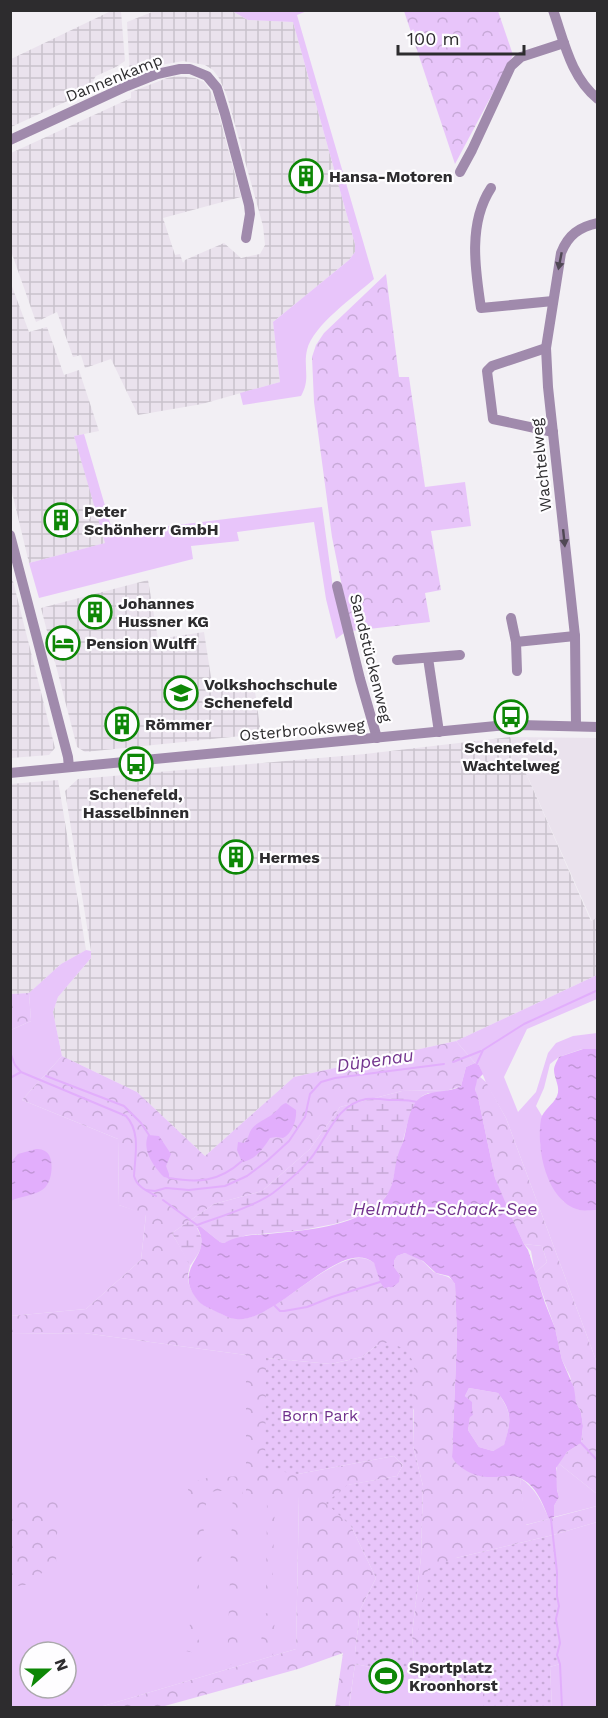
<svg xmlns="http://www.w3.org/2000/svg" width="608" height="1718" font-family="'Work Sans',sans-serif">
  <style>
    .built { fill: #eae2ed }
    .industrial { fill: url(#industrial-grid) }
    .grass { fill: #e8c5fa; fill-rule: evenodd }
    .forest { fill: url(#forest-crowns) }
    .wetland { fill: url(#wetland-marsh) }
    .park { fill: url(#park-dots) }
    .water { fill: url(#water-ripples); fill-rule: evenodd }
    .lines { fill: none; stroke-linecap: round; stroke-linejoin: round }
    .stream { stroke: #e2aefc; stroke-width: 2 }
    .minor { stroke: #a08aac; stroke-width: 10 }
    .oneway { fill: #504854 }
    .labels { text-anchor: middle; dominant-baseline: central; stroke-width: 4.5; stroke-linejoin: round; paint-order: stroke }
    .street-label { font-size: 16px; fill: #2d2c2e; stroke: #fefdff }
    .poi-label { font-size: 16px; font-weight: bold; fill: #2d2c2e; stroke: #fefdff; text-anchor: start }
    .park-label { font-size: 16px; fill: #6f308b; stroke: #fefdff }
    .water-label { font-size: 18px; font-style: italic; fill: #72338d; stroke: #fefdff }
  </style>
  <defs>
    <pattern id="industrial-grid" width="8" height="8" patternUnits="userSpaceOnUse" patternTransform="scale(1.5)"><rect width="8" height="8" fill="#eae2ed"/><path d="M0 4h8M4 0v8" fill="none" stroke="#c9c2cc"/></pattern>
    <pattern id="forest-crowns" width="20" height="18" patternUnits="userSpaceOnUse" patternTransform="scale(1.5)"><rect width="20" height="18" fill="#e8c5fa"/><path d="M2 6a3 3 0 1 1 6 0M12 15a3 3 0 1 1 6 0" fill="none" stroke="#c7a9d7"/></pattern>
    <pattern id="wetland-marsh" width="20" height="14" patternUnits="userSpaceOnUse" patternTransform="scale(1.5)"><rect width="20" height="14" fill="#e8c5fa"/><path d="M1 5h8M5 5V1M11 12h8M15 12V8" fill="none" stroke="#c7a9d7"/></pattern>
    <pattern id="park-dots" width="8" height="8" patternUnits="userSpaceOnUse" patternTransform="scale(1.5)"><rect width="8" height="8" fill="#e8c5fa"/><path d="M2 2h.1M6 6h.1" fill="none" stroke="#c7a9d7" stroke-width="1.8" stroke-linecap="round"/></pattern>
    <pattern id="water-ripples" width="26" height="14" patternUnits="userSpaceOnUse" patternTransform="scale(1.5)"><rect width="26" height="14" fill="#e2aefc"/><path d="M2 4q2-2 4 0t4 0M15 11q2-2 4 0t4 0" fill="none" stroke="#c296d8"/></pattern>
  </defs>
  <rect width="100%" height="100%" fill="#f2eff4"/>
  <!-- built -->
  <polygon class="built" points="510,737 597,738 598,918 592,921"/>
  <!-- industrial -->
  <g class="industrial">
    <polygon points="157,10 232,11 248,20 293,22 355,244 355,252 349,260 273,322 280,382 202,404 138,415 111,359 85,368 81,355 73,357 57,312 36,322 11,251 11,153 131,98 131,92 167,78 178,76 195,78 204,82 210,90 215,100 241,197 163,218 175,255 180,254 183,263 185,260 224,243 241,258 260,254 265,245 263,226 227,96 219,78 213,70 205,65 183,61 161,65 130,77 127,22"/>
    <polygon points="111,11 121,12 125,61 116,67 96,76 85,93 11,127 11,59"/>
    <polygon points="10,281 29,332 47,327 64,375 79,370 99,431 74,436 106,543 29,563 11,488"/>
    <polygon points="11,573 55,748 49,755 11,758"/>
    <polygon points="148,580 158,639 204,632 213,690 254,684 261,734 85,752 77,747 41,608"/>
    <polygon points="510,737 591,921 597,918 597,975 456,1041 294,1077 205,1156 137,1092 62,1056 53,1012 58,997 91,958 91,951 65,791 78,779 365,754"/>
    <polygon points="58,780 86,950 61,964 29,993 11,994 10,784"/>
  </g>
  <!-- grass -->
  <g class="grass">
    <path d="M232 11H307L297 15 374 279C354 297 313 325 307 350 303 367 311 379 301 396L243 405 240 393 280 382 273 322 349 260 355 252V244L293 22 248 20Z"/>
    <polygon points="84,434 113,533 322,507 333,588 344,633 336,639 326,599 314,522 237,532 239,541 191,546 193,559 39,598 29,563 105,543 74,436"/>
    <polygon points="86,950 91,951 91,958 58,997 53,1012 62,1056 22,1100 118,1139 119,1205 146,1214 141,1260 86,1309 11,1316 11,1030 31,1021 29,993 61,964"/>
    <polygon points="597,975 597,999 527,1029 504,1077 518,1112 536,1092 548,1053 556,1043 573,1036 597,1033 597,1049 582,1049 559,1057 550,1064 544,1088 536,1106 542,1116 540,1144 555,1190 563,1201 579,1210 597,1210 597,1363 506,1118 487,1085 479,1065 475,1063 456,1041"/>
    <polygon points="524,1244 542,1246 547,1262 535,1273 531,1251"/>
    <path d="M84 1333 246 1355V1496H299L296 1649 100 1707H11L10 1334ZM30 1652H66V1688H30Z"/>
    <path d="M558 1463 597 1494V1506L554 1517V1506L559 1497C556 1487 554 1473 558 1463Z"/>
    <path d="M520 1478C536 1488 542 1503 549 1519L525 1525Z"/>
    <polygon points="597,1522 597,1707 552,1707 550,1667 560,1664 557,1655 560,1643 556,1619 559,1606 557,1596 557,1572 553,1535"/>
    <polygon points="355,1664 484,1689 483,1707 349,1708"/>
  </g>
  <!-- forest -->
  <g class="forest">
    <polygon points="404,11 498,11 513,55 455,164"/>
    <polygon points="386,274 399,377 409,377 425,487 465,482 471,526 431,531 441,590 425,593 430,622 351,631 332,537 314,402 312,357 316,345 324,333"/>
    <polygon points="29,993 31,1021 11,1030 11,994"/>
    <path d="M456 1041 475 1063 466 1067 461 1086 449 1090 402 1091 340 1107 310 1149 262 1191 214 1204 172 1233C176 1241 188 1259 190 1266 190 1267 188 1274 188 1275 187 1286 194 1296 202 1304 206 1307 213 1310 218 1312 225 1316 232 1319 239 1319 278 1319 343 1237 374 1263 379 1272 377 1286 389 1288L400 1275 394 1267V1261L397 1256 405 1253C420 1256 424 1263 434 1272 442 1277 448 1273 455 1284L457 1337 452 1457 491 1477 509 1475 520 1478 526 1525 597 1506V1522L553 1535 456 1558 414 1662 412 1635 421 1557 423 1486 413 1446 414 1410 377 1345 362 1357 331 1364 266 1358 298 1474 394 1456 403 1465 397 1476 348 1485 351 1526 376 1578 360 1610 355 1653V1664L349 1707H335L343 1653 298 1669 161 1707H100L296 1649 299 1497H246V1355L84 1333 11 1334V1316L86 1309 141 1260 146 1215 119 1205 118 1139 22 1100 62 1056 137 1092 205 1156 294 1077Z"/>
    <polygon points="480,1077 486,1082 506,1118 597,1363 597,1494 558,1463 567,1452 581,1443 583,1426 581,1412 576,1402 570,1376 562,1360 555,1328 535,1273 547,1262 542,1246 524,1244 501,1195 495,1178 478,1097 475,1091 476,1081"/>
    <path d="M469 1388 498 1393C513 1414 511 1421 504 1446L493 1451 479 1447 468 1430 470 1416 473 1415 472 1403 465 1396Z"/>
    <polygon points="243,1476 237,1662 227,1666 233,1490 207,1492 195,1631 201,1646 200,1654 186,1651 195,1590 197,1518 191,1504 187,1484 207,1478"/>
    <polygon points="11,1499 31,1499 65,1503 57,1534 56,1563 25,1585 11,1587"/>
    <polygon points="275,1501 272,1597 266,1595 267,1502"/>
    <polygon points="275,1612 273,1655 261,1657 262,1614"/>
  </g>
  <!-- wetland -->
  <path class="wetland" d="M449 1090 441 1093H428L422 1096 415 1104 408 1121 390 1191 382 1201 375 1206 354 1218 334 1224 303 1230 247 1235 224 1243 220 1242 200 1226 197 1228C207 1245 199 1252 190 1266L172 1233 214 1204 262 1191 310 1149 340 1107 402 1091Z"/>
  <!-- park -->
  <polygon class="park" points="390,1342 406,1350 414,1363 413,1446 423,1486 421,1557 412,1635 414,1659 428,1569 456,1558 553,1535 557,1572 557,1596 559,1606 556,1619 560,1643 557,1655 560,1664 550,1667 552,1707 483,1707 483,1689 355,1664 355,1653 360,1610 376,1578 351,1526 326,1503 347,1485 397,1476 403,1465 394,1456 298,1474 265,1469 266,1358 331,1364 362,1357 377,1345"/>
  <!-- water -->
  <g class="water">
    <path d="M583 1049H597V1210C592 1210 584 1211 579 1210 546 1201 536 1148 541 1119 543 1110 553 1105 557 1096 561 1087 554 1079 554 1070 554 1066 557 1061 559 1057Z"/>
    <path d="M475 1063 479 1065 483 1074 477 1080 475 1090 478 1097 495 1178 512 1218 524 1244 528 1250 545 1303 555 1328 562 1360 574 1388 576 1402 581 1412 583 1426 581 1443 567 1452 556 1468 557 1490 559 1497 554 1506V1517L549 1519C543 1504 536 1485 520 1478 510 1474 502 1477 492 1477 478 1478 459 1470 452 1457L457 1337 455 1284 449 1276 436 1273 423 1261 405 1253 397 1256 394 1261V1267L400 1275 399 1282 393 1287 384 1288 380 1282 374 1263C341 1235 276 1324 236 1319 230 1319 224 1315 219 1313 211 1309 201 1306 196 1298 172 1265 215 1257 197 1227L200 1226 220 1242 224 1243C239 1235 252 1235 268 1234 306 1230 351 1228 381 1202 395 1189 393 1172 398 1155 400 1148 404 1141 405 1134 408 1121 410 1105 421 1097 431 1090 449 1093 461 1086L466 1067ZM469 1388 498 1393C513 1413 511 1421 504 1445L493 1451 479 1447 468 1430 470 1417 473 1415 472 1402 465 1396Z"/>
    <path d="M286 1103 296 1110C297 1120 292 1134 283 1138L276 1137 270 1138C262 1150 256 1159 242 1162L237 1150 238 1142 244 1143C249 1138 248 1135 251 1130 257 1121 268 1119 275 1112 280 1108 280 1105 286 1103Z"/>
    <path d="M148 1135 159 1136 171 1154 166 1166 169 1174V1178L164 1177C153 1166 142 1150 148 1135Z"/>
    <path d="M36 1149C41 1149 46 1150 49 1155 54 1164 52 1184 42 1190 33 1196 20 1196 11 1201V1162L18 1154Z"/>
  </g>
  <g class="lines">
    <!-- stream -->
    <g class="stream">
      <path d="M10 1052 15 1065 21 1072 126 1116C141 1132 135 1156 134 1176 137 1187 147 1191 156 1196"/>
      <polyline points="453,1062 481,1051"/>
      <polyline points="477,1063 483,1050 524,1024 598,990"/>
      <polyline points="46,1076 124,1106 141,1123 149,1135"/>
      <polyline points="10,1078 21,1072"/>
      <path d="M167 1176 169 1178C198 1183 219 1182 242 1161"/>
      <polyline points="146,1190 155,1191 166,1188 189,1190 225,1186 247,1176 267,1161 289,1141 305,1117 310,1094 321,1082 335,1078 444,1064"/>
      <polyline points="163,1200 197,1225"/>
      <path d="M197 1225C219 1217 255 1206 273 1193 286 1183 301 1171 311 1158 328 1137 335 1105 366 1099 374 1098 382 1099 389 1100 399 1100 407 1099 417 1102"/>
      <polyline points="275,1306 280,1311 284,1311 307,1307 332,1297 380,1282"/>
      <polyline points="581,1443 598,1461"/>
      <polyline points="551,1519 557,1572 557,1596 559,1606 556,1619 560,1643 557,1655 560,1664 562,1708"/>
    </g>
    <!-- minor -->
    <g class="minor">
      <path d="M553 10C564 41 571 78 598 99"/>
      <polyline points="10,140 127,86 157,74 180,69 190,69 207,76 217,88 225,114 249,205 250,214 246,238"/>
      <polyline points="460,172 472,150 511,66 521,57 564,43"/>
      <path d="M491 188C468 223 475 269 481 308L553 301"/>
      <polyline points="546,348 492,366 487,371 493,419 553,432"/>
      <polyline points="10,535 68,757 69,767"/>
      <polyline points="337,586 360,679 377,738"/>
      <polyline points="511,618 516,642 517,671"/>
      <polyline points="516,642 575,636"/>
      <polyline points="428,658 439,732"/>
      <polyline points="397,660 460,655"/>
      <path d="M576 726 575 636 548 387 546 348 561 253C568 235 579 227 598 223"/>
      <polyline points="10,773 496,726 520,725 598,727"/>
    </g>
  </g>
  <!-- one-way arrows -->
  <defs><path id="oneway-solid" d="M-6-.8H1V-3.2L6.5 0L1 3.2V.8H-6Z" transform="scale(1.5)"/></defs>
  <g class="oneway">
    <use href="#oneway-solid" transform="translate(560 261) rotate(101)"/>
    <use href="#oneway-solid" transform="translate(564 538) rotate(84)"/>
  </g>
  <!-- icons -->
  <defs>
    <symbol id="building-ring" viewBox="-11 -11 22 22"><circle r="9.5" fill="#fefdff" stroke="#0d8706" stroke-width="1.5"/><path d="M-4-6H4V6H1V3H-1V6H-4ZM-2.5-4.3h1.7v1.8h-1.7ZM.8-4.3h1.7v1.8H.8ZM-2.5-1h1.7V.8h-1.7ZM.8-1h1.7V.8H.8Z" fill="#0d8706"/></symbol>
    <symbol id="hotel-ring" viewBox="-11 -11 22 22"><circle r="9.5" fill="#fefdff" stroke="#0d8706" stroke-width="1.5"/><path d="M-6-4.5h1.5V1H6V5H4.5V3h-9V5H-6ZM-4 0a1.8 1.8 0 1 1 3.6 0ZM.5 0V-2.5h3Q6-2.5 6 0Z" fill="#0d8706"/></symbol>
    <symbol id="university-ring" viewBox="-11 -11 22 22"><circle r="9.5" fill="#fefdff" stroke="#0d8706" stroke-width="1.5"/><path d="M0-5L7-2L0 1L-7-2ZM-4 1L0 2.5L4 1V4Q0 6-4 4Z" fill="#0d8706"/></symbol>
    <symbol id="bus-ring" viewBox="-11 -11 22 22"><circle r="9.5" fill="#fefdff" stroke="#0d8706" stroke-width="1.5"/><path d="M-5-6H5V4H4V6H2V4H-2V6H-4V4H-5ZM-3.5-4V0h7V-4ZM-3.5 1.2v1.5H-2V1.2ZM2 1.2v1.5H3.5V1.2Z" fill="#0d8706"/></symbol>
    <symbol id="stadium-ring" viewBox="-11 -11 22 22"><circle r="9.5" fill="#fefdff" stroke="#0d8706" stroke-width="1.5"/><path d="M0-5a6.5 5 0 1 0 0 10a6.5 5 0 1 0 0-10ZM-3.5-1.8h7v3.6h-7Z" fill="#0d8706"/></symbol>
  </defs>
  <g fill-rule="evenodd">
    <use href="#building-ring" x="287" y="157" width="38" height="38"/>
    <use href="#building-ring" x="42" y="501" width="38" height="38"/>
    <use href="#building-ring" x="76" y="593" width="38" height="38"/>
    <use href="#hotel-ring" x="44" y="624" width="38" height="38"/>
    <use href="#university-ring" x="162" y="674" width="38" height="38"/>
    <use href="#bus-ring" x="492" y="698" width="38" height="38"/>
    <use href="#building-ring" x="103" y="705" width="38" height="38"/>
    <use href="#bus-ring" x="117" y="745" width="38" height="38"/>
    <use href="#building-ring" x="217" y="838" width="38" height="38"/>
    <use href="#stadium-ring" x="367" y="1657" width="38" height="38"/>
  </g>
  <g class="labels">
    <!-- street labels -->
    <g class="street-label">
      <text transform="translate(114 78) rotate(-22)">Dannenkamp</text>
      <text transform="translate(541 465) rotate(-96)">Wachtelweg</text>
      <text transform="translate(371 658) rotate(76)">Sandstückenweg</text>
      <text transform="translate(302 730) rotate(-5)">Osterbrooksweg</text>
    </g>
    <!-- poi labels -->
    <g class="poi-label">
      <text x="329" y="176">Hansa-Motoren</text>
      <text x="84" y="511">Peter<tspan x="84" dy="18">Schönherr GmbH</tspan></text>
      <text x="118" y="603">Johannes<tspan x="118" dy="18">Hussner KG</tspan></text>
      <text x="86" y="643">Pension Wulff</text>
      <text x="204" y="684">Volkshochschule<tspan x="204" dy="18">Schenefeld</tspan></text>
      <text x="145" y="724">Römmer</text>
      <text x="511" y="747" text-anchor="middle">Schenefeld,<tspan x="511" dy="18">Wachtelweg</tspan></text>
      <text x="136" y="794" text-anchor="middle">Schenefeld,<tspan x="136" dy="18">Hasselbinnen</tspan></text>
      <text x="259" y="857">Hermes</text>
      <text x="409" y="1667">Sportplatz<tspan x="409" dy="18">Kroonhorst</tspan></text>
    </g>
    <!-- park labels -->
    <g class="park-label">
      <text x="320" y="1415">Born Park</text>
    </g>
    <!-- water labels -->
    <g class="water-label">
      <text transform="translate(375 1060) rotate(-8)">Düpenau</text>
      <text x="445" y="1208">Helmuth-Schack-See</text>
    </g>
  </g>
  <!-- border -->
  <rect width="608" height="1718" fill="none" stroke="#2d2c2e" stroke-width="24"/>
  <!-- north arrow -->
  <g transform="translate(48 1670) rotate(69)"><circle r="28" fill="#fefdff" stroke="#aaa9ab" stroke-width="1.5"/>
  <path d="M0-4.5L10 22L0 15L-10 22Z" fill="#0d8706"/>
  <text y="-9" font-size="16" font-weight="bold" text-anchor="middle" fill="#2d2c2e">N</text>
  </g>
  <!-- scale -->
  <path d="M398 45v9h126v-9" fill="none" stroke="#2d2c2e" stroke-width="3"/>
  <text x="407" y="45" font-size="18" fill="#2d2c2e" stroke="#fefdff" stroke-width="4.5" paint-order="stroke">100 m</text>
</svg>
